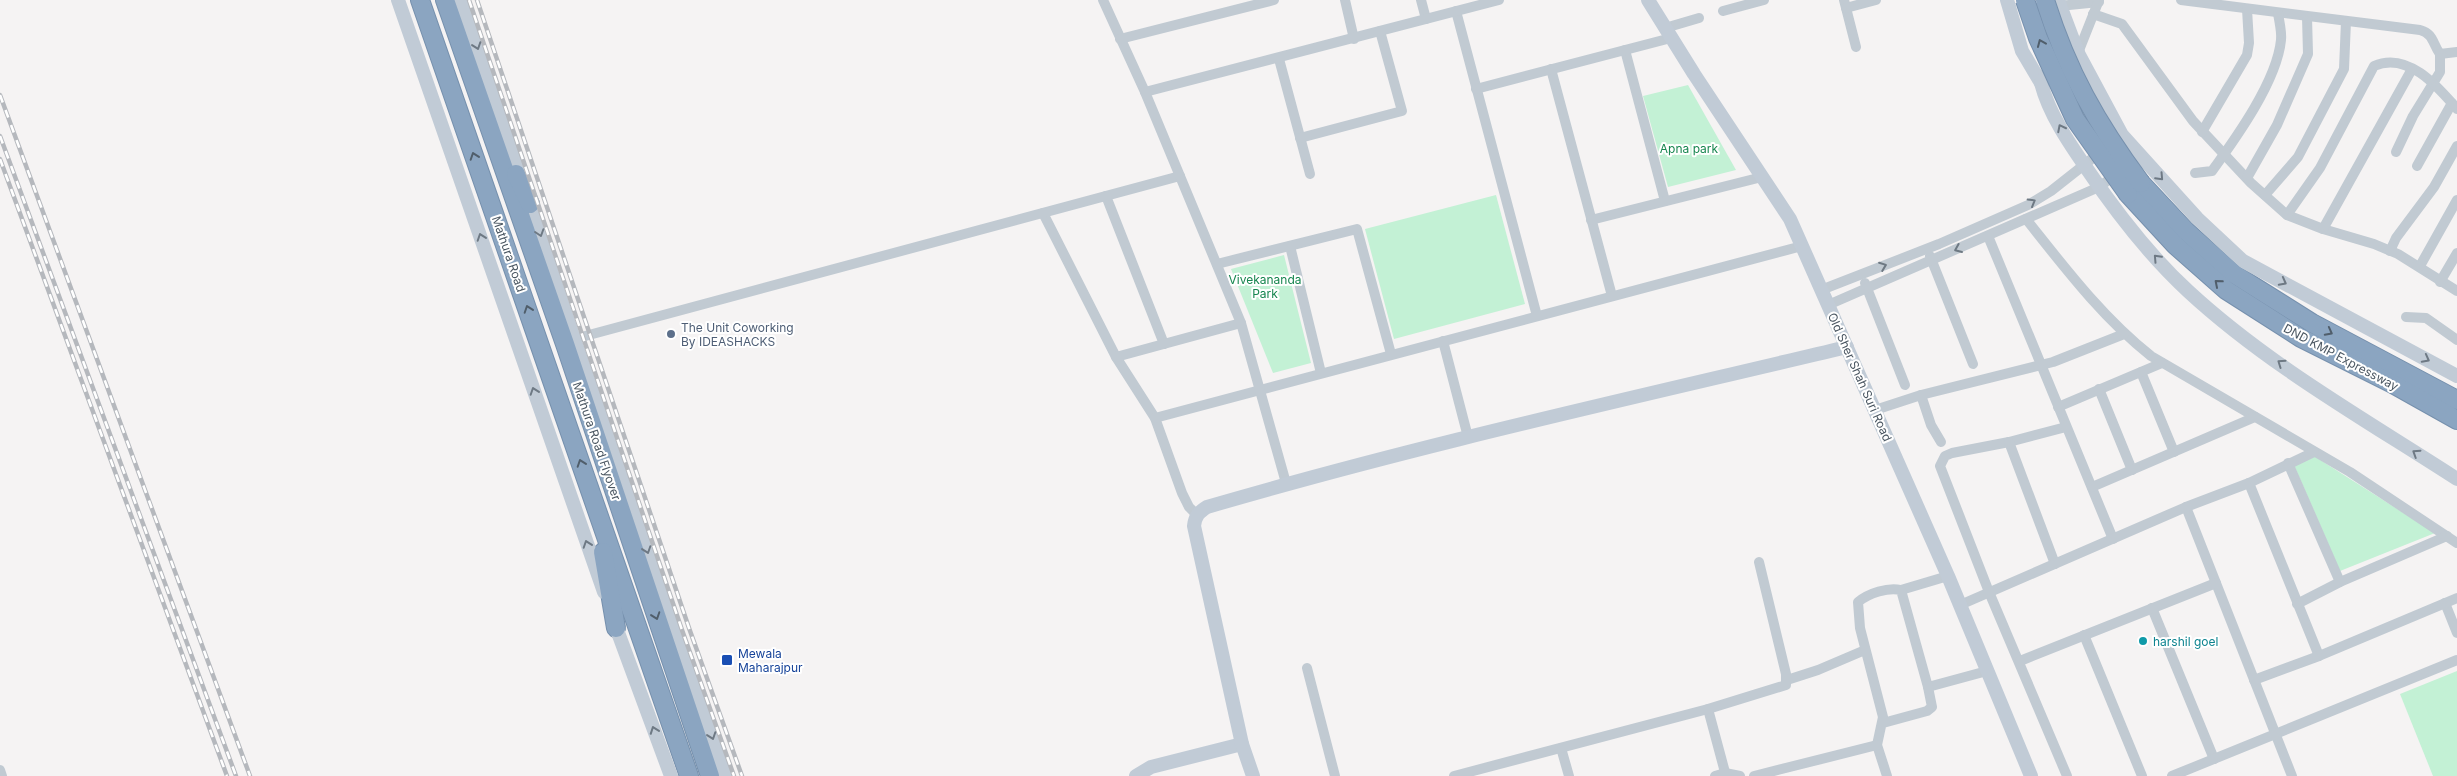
<svg xmlns="http://www.w3.org/2000/svg" width="2457" height="776" font-family="Inter,sans-serif">
  <style>
    .green { fill: #c3f1d5 }
    .lines { fill: none; stroke-linecap: round; stroke-linejoin: round }
    .highway-casing { stroke: #7690ad; stroke-width: 20 }
    .street { stroke: #c1cad2; stroke-width: 10 }
    .secondary { stroke: #c1cbd6; stroke-width: 14 }
    .highway { stroke: #8ba5c1; stroke-width: 18 }
    .rail-casing { stroke: #b5b8bd; stroke-width: 4.5 }
    .rail { stroke: #fff; stroke-width: 2.5; stroke-dasharray: 8; stroke-linecap: butt }
    .highway-bridge-casing { stroke: #7690ad; stroke-width: 20; stroke-linecap: butt }
    .highway-bridge { stroke: #8ba5c1; stroke-width: 18 }
    .oneway { stroke: #505e6b }
    .oneway2 { stroke: #6e7984 }
    .oneway3 { stroke: #6e7983 }
    .service-dot { fill: #5c6f8a; stroke: #fff; stroke-width: 2 }
    .culture-dot { fill: #0f9aa8; stroke: #fff; stroke-width: 2 }
    .transit-dot { fill: #1a4fb4; stroke: #fff; stroke-width: 2 }
    .labels { text-anchor: middle; dominant-baseline: central; stroke-width: 4; stroke-linejoin: round; paint-order: stroke }
    .park-label { font-size: 12px; fill: #17864f; stroke: #fff }
    .street-label { font-size: 12px; fill: #4a5661; stroke: #fff }
    .service-label { font-size: 12px; fill: #4e5e75; stroke: #fff; text-anchor: start }
    .culture-label { font-size: 12px; fill: #0d838f; stroke: #fff; text-anchor: start }
    .transit-label { font-size: 12px; fill: #164399; stroke: #fff; text-anchor: start }
  </style>
  <rect width="100%" height="100%" fill="#f5f3f3"/>
  <!-- green -->
  <g class="green">
    <polygon points="1688,85 1736,170 1668,187 1643,96"/>
    <polygon points="1496,195 1525,304 1394,339 1365,229"/>
    <polygon points="1284,255 1311,363 1273,373 1231,269"/>
    <polygon points="2314,456 2435,533 2340,571 2294,465"/>
    <polygon points="2457,671 2457,776 2433,776 2400,694"/>
  </g>
  <g class="lines">
    <defs>
      <g id="highway">
        <polyline points="420,0 689,776"/>
        <polyline points="445,0 565,344 710,776"/>
        <polyline points="516,174 530,204"/>
        <polyline points="2141,183 2186,231 2234,274 2312,323 2457,400"/>
        <polyline points="2128,194 2175,245 2226,290 2301,338 2391,383 2457,420"/>
        <polyline points="603,552 616,628"/>
      </g>
    </defs>
    <!-- highway casing -->
    <use href="#highway" class="highway-casing"/>
    <!-- street -->
    <g class="street">
      <polyline points="1103,0 1145,92"/>
      <polyline points="1345,0 1354,39"/>
      <polyline points="1421,0 1426,19"/>
      <polyline points="1844,0 1856,47"/>
      <path d="M2181 0 2420 30C2434 34 2432 43 2440 54L2457 52"/>
      <polyline points="2059,6 2099,2"/>
      <polyline points="1846,8 1876,0"/>
      <polyline points="1456,11 1537,316"/>
      <polyline points="1723,11 1764,0"/>
      <polyline points="2093,14 2122,24 2193,121 2251,183 2287,215 2323,229 2374,244 2398,254 2457,291"/>
      <polyline points="1665,28 1699,18"/>
      <polyline points="1120,39 1274,0"/>
      <polyline points="1625,50 1665,201"/>
      <polyline points="2078,53 2099,0"/>
      <polyline points="1279,59 1310,174"/>
      <polyline points="1551,69 1612,296"/>
      <polyline points="1476,89 1671,38"/>
      <polyline points="2202,132 2247,55 2249,43 2247,9"/>
      <polyline points="1300,138 1402,111 1380,31"/>
      <polyline points="2396,152 2413,116 2440,72 2440,54"/>
      <polyline points="2417,166 2452,103"/>
      <path d="M2195 173 2212 171C2236 138 2277 81 2281 40 2282 31 2279 21 2278 13"/>
      <polyline points="2247,178 2277,125 2308,54 2307,17"/>
      <polyline points="2265,195 2298,157 2344,69 2346,21"/>
      <polyline points="1106,196 1164,344"/>
      <polyline points="1043,213 1116,357 1155,418 1182,493 1189,507 1197,515"/>
      <path d="M2287 215 2320 168 2374 66C2408 51 2438 87 2457 109"/>
      <path d="M2026 219C2065 268 2102 317 2151 356L2350 472 2457 543"/>
      <polyline points="1591,220 1762,177"/>
      <polyline points="2323,229 2412,69"/>
      <polyline points="1988,236 2113,539"/>
      <polyline points="1290,246 1321,373"/>
      <polyline points="2390,251 2396,238 2434,187 2457,146"/>
      <polyline points="1930,256 1973,364"/>
      <polyline points="1217,264 1357,229 1391,354"/>
      <polyline points="2420,266 2457,200"/>
      <polyline points="2440,282 2457,253"/>
      <polyline points="1865,283 1905,385"/>
      <polyline points="1821,290 1939,244 2028,205 2051,191 2103,150"/>
      <polyline points="1828,305 2099,187 2118,173"/>
      <polyline points="2406,317 2426,318 2457,340"/>
      <polyline points="574,339 1180,176"/>
      <polyline points="1443,341 1468,437"/>
      <polyline points="1116,357 1241,323"/>
      <polyline points="2141,372 2174,452"/>
      <polyline points="2099,389 2132,470"/>
      <polyline points="1921,395 1931,425 1941,442"/>
      <polyline points="2058,407 2162,363"/>
      <polyline points="1875,410 1921,395 2053,362 2124,334"/>
      <polyline points="1155,418 1802,246"/>
      <polyline points="2066,427 2009,442 1952,453 1945,456 1940,466 1989,592 2067,776"/>
      <polyline points="2009,442 2055,564"/>
      <polyline points="2288,463 2340,582"/>
      <polyline points="1286,483 1241,323 1145,92 1499,0"/>
      <polyline points="2249,483 2319,656"/>
      <polyline points="2092,487 2255,417"/>
      <polyline points="2186,507 2292,776"/>
      <polyline points="1901,590 1948,576"/>
      <polyline points="2445,603 2457,633"/>
      <polyline points="2297,604 2340,582 2447,536"/>
      <polyline points="1960,605 2186,507 2249,483 2314,452"/>
      <polyline points="2152,608 2214,759"/>
      <polyline points="2084,635 2142,776"/>
      <polyline points="2020,661 2216,583"/>
      <polyline points="1307,668 1335,776"/>
      <polyline points="1787,680 1818,670 1865,650"/>
      <polyline points="2254,680 2319,656 2457,598"/>
      <polyline points="1928,687 1987,671"/>
      <polyline points="1708,709 1726,776"/>
      <path d="M1883 723 1927 711 1932 707 1928 687 1901 590C1888 587 1869 593 1858 602L1860 628 1883 717 1877 745 1887 776"/>
      <polyline points="1561,748 1569,776"/>
      <polyline points="0,770 2,776"/>
      <polyline points="1454,776 1708,709 1786,685 1786,674 1759,562"/>
      <polyline points="1715,776 1725,773 1740,776"/>
      <polyline points="1754,776 1877,745"/>
      <polyline points="2172,776 2457,660"/>
    </g>
    <!-- secondary -->
    <g class="secondary">
      <polyline points="398,0 604,592"/>
      <polyline points="461,0 574,339 726,776"/>
      <polyline points="1648,0 1694,74 1790,219 1948,576 2031,776"/>
      <polyline points="2007,0 2022,51 2041,83"/>
      <polyline points="2058,0 2078,53"/>
      <path d="M2457 376 2243 261 2197 218 2122 135 2078 53 2050 70 2041 83C2049 114 2069 143 2087 169 2116 212 2150 256 2188 291 2268 365 2366 420 2457 479"/>
      <polyline points="613,619 671,776"/>
      <polyline points="1136,776 1151,767 1242,744"/>
      <path d="M1253 776 1242 744 1194 526C1195 516 1199 512 1207 507 1418 445 1633 398 1847 347"/>
    </g>
    <!-- highway -->
    <use href="#highway" class="highway"/>
    <defs>
      <g id="rail">
        <polyline points="469,0 682,630 734,776"/>
        <polyline points="477,0 689,628 742,776"/>
        <polyline points="0,95 250,776"/>
        <polyline points="0,136 236,776"/>
        <polyline points="0,159 227,776"/>
      </g>
    </defs>
    <!-- rail casing -->
    <use href="#rail" class="rail-casing"/>
    <!-- rail -->
    <use href="#rail" class="rail"/>
    <defs>
      <g id="highway-bridge">
        <polyline points="2025,0 2038,38 2075,119 2128,194"/>
        <path d="M2045 0C2067 71 2097 124 2141 183"/>
      </g>
    </defs>
    <!-- highway-bridge casing -->
    <use href="#highway-bridge" class="highway-bridge-casing"/>
    <!-- highway-bridge -->
    <use href="#highway-bridge" class="highway-bridge"/>
  </g>
  <!-- one-way arrows -->
  <defs><path id="oneway-chevron" d="M-2-3.5L2.5 0L-2 3.5" fill="none" stroke-width="1.6" stroke-linecap="round" stroke-linejoin="round" transform="scale(1.25)"/></defs>
  <g class="oneway">
    <use href="#oneway-chevron" transform="translate(2041 43) rotate(-113)"/>
    <use href="#oneway-chevron" transform="translate(474 156) rotate(-109)"/>
    <use href="#oneway-chevron" transform="translate(2218 283) rotate(-139)"/>
    <use href="#oneway-chevron" transform="translate(528 309) rotate(-109)"/>
    <use href="#oneway-chevron" transform="translate(2329 332) rotate(28)"/>
    <use href="#oneway-chevron" transform="translate(581 463) rotate(-109)"/>
    <use href="#oneway-chevron" transform="translate(656 616) rotate(71)"/>
  </g>
  <g class="oneway2">
    <use href="#oneway-chevron" transform="translate(477 46) rotate(71)"/>
    <use href="#oneway-chevron" transform="translate(2061 128) rotate(-117)"/>
    <use href="#oneway-chevron" transform="translate(2160 177) rotate(47)"/>
    <use href="#oneway-chevron" transform="translate(540 233) rotate(72)"/>
    <use href="#oneway-chevron" transform="translate(481 237) rotate(-109)"/>
    <use href="#oneway-chevron" transform="translate(2157 258) rotate(-133)"/>
    <use href="#oneway-chevron" transform="translate(2283 282) rotate(28)"/>
    <use href="#oneway-chevron" transform="translate(2426 359) rotate(28)"/>
    <use href="#oneway-chevron" transform="translate(2281 363) rotate(-145)"/>
    <use href="#oneway-chevron" transform="translate(534 391) rotate(-109)"/>
    <use href="#oneway-chevron" transform="translate(2416 453) rotate(-147)"/>
    <use href="#oneway-chevron" transform="translate(587 544) rotate(-109)"/>
    <use href="#oneway-chevron" transform="translate(647 550) rotate(71)"/>
    <use href="#oneway-chevron" transform="translate(654 730) rotate(-110)"/>
    <use href="#oneway-chevron" transform="translate(712 736) rotate(71)"/>
  </g>
  <g class="oneway3">
    <use href="#oneway-chevron" transform="translate(2032 202) rotate(-30)"/>
    <use href="#oneway-chevron" transform="translate(1958 249) rotate(157)"/>
    <use href="#oneway-chevron" transform="translate(1883 266) rotate(-21)"/>
  </g>
  <!-- markers -->
  <circle class="service-dot" cx="671" cy="334" r="5"/>
  <circle class="culture-dot" cx="2143" cy="641" r="5"/>
  <rect class="transit-dot" x="721" y="654" width="12" height="12" rx="2.5"/>
  <g class="labels">
    <!-- park labels -->
    <g class="park-label">
      <text x="1689" y="148">Apna park</text>
      <text x="1265" y="279">Vivekananda<tspan x="1265" dy="14">Park</tspan></text>
    </g>
    <!-- street labels -->
    <g class="street-label">
      <text transform="translate(509 254) rotate(71)">Mathura Road</text>
      <text transform="translate(2341 357) rotate(28)">DND KMP Expressway</text>
      <text transform="translate(1860 377) rotate(66)">Old Sher Shah Suri Road</text>
      <text transform="translate(597 441) rotate(71)">Mathura Road Flyover</text>
    </g>
    <!-- service labels -->
    <g class="service-label">
      <text x="681" y="327">The Unit Coworking<tspan x="681" dy="14">By IDEASHACKS</tspan></text>
    </g>
    <!-- culture labels -->
    <g class="culture-label">
      <text x="2153" y="641">harshil goel</text>
    </g>
    <!-- transit labels -->
    <g class="transit-label">
      <text x="738" y="653">Mewala<tspan x="738" dy="14">Maharajpur</tspan></text>
    </g>
  </g>
</svg>
